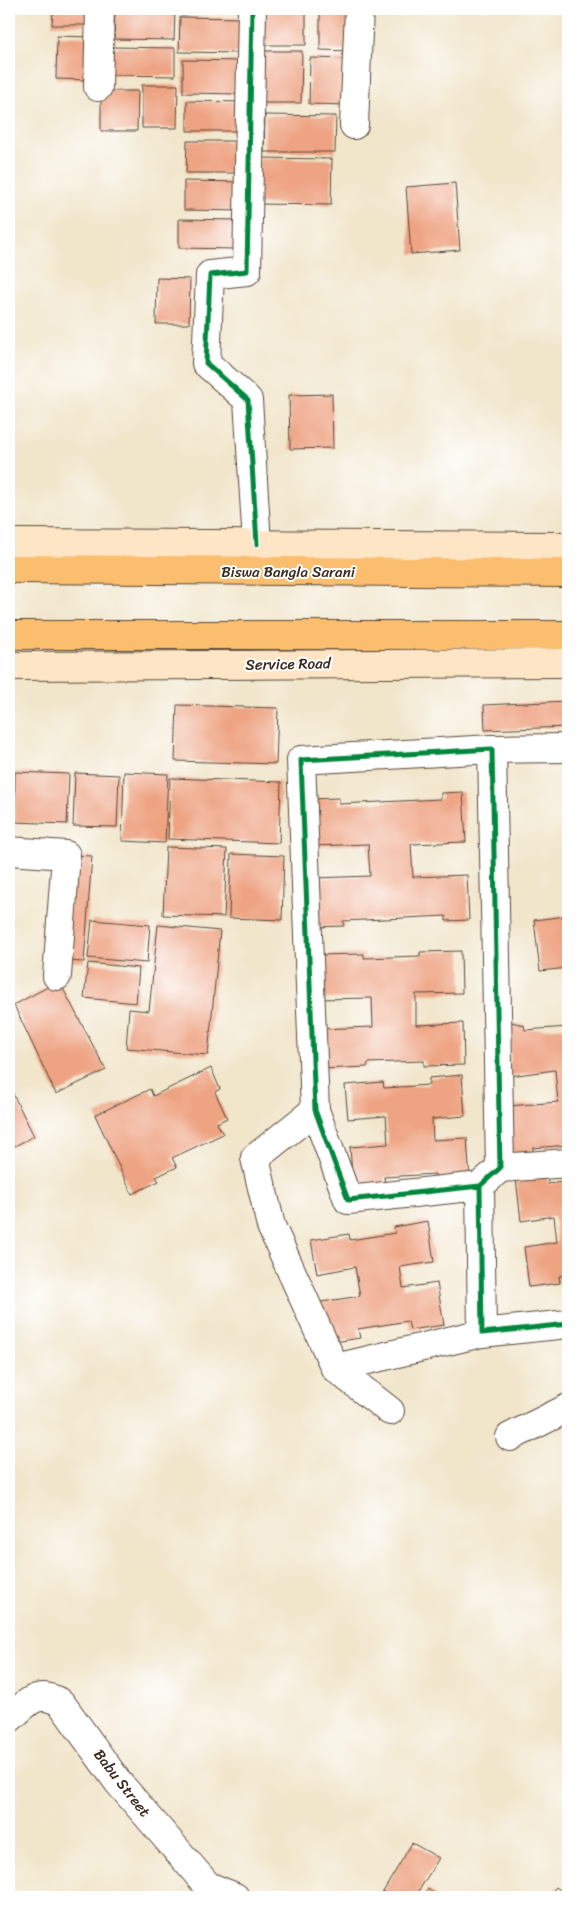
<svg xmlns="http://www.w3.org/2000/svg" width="577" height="1906" font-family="Sriracha,sans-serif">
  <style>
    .building { fill: #eea382 }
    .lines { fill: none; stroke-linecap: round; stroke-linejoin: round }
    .street-casing { stroke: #564638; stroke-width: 30 }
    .secondary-casing { stroke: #564638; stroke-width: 30 }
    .primary-casing { stroke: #564638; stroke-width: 30 }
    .street { stroke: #fff; stroke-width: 28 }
    .secondary { stroke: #fde5c5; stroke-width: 28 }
    .primary { stroke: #fabe6e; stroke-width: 28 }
    .cycleway-casing { stroke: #fff; stroke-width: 8 }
    .cycleway { stroke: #00873e; stroke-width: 5 }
    .labels { text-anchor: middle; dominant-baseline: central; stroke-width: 4; stroke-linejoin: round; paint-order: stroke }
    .street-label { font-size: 15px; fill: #3b2a1e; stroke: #fff }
  </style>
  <rect width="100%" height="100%" fill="#fff"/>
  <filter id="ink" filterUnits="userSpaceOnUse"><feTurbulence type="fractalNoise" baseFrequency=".02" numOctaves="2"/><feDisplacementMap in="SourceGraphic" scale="10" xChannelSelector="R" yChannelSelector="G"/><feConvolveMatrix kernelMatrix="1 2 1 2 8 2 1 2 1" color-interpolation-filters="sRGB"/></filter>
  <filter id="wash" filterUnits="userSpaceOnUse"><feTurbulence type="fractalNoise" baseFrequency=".0096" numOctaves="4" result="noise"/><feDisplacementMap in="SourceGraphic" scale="20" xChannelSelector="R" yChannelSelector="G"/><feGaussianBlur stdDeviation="1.12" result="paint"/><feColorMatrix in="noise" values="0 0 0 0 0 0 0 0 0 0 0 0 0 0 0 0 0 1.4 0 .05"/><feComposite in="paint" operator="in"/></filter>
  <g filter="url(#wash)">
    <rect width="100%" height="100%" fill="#f1e5ca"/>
    <g id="blocks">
      <!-- building -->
      <g class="building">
        <polygon points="53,9 96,9 96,25 52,25"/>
        <polygon points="261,9 306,9 306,45 260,45"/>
        <polygon points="320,9 351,9 351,51 320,50"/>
        <polygon points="115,10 175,10 174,40 114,39"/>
        <polygon points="180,17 242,18 242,53 179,52"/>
        <polygon points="57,36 91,37 91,80 56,79"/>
        <polygon points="112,47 175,48 175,76 111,75"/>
        <polygon points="260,51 302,51 301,103 260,103"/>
        <polygon points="310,58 350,59 348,105 309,104"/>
        <polygon points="183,60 241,61 240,94 183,93"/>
        <polygon points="142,85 178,85 177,128 142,128"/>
        <polygon points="101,91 138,91 137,131 101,131"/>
        <polygon points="187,101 244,102 243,131 187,131"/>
        <polygon points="265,115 336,116 335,152 264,152"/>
        <polygon points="187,141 242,141 241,173 186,173"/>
        <polygon points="259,158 332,159 331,205 258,204"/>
        <polygon points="184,181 244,182 243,211 184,210"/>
        <polygon points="455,183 460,250 411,254 406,187"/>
        <polygon points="179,219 237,220 236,249 179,248"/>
        <polygon points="157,278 190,279 189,324 156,324"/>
        <polygon points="332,394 333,448 290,449 289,395"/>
        <polygon points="567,701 568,727 485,730 484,705"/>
        <polygon points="177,705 278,708 276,764 175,761"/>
        <polygon points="15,772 69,774 67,824 14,822"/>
        <polygon points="124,772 168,774 165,843 122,841"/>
        <polygon points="75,773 119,775 117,827 73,826"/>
        <polygon points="170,778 281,782 279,843 168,839"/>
        <polygon points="463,792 466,842 411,844 413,877 467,875 469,920 446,921 446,916 343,921 344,926 316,927 314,878 370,876 368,844 313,846 311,799 339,798 339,804 441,799 441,793"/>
        <polygon points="166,847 227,849 224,917 163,915"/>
        <polygon points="231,854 284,856 282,920 229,918"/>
        <polygon points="72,855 92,856 84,962 66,961"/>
        <polygon points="566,916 568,968 540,971 534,920"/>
        <polygon points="92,920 150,925 147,963 88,958"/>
        <polygon points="158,925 220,931 208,1055 126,1048 129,1009 149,1011"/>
        <polygon points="461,951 462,993 416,994 416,1025 463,1023 464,1065 424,1066 424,1061 368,1063 367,1067 320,1069 319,1029 373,1027 372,998 319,999 318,955 364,954 364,958 420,956 420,952"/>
        <polygon points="88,963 139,968 136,1003 84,998"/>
        <polygon points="59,981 106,1070 56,1094 14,1005"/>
        <polygon points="511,1022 524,1025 525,1030 568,1027 568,1145 533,1148 533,1152 509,1153 509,1106 558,1102 555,1070 510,1076"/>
        <polygon points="211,1068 220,1089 215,1092 227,1118 217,1123 223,1134 172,1158 177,1167 156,1177 159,1181 132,1194 95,1115 150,1089 153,1096"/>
        <polygon points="462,1075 465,1116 432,1119 433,1140 467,1138 470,1180 436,1183 435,1174 384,1177 385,1186 353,1189 350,1147 388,1144 386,1116 348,1119 345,1085 383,1082 384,1088 429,1085 429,1078"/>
        <polygon points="9,1086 34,1136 9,1149"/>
        <polygon points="547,1175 548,1184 568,1181 568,1275 559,1276 560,1283 529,1287 524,1247 557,1242 554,1216 521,1221 516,1179"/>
        <polygon points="428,1221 434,1262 400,1267 403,1288 437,1283 444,1325 410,1330 408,1321 358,1329 360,1338 328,1343 321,1302 360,1296 355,1267 317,1274 311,1240 349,1234 350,1240 395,1233 394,1227"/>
        <polygon points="412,1843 439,1858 415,1897 380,1897"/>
        <polygon points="556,1887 568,1896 568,1897 547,1897"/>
        <polygon points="428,1889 439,1897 422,1897"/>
      </g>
    </g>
  </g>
  <g filter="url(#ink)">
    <use href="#blocks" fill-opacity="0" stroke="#564638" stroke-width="1"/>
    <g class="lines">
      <defs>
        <g id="street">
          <polyline points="252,9 247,271 210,275 206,363 248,400 257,544"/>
          <polyline points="98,87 100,9"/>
          <polyline points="354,125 359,9"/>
          <polyline points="492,749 568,748"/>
          <polyline points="9,851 66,855 57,976"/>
          <polyline points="315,1110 255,1158 271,1226 335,1368 390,1411"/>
          <polyline points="500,1168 568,1163"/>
          <polyline points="480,1186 348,1200 315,1110 301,760 492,749 500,1168 480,1186 482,1333 568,1324"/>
          <polyline points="335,1368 482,1333"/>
          <polyline points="510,1437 568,1408"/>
          <path d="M9 1719C27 1704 36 1688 61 1703L118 1782 208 1886 235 1897"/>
        </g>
        <g id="secondary">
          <polyline points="9,543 568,546"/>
          <polyline points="9,666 568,663"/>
        </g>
        <g id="primary">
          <polyline points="9,569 568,573"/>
          <polyline points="9,635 568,635"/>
        </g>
      </defs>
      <!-- street casing -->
      <use href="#street" class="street-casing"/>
      <!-- secondary casing -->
      <use href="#secondary" class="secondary-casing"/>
      <!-- primary casing -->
      <use href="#primary" class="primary-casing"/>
      <!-- street -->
      <use href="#street" class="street"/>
      <!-- secondary -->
      <use href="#secondary" class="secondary"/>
      <!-- primary -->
      <use href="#primary" class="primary"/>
      <defs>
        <g id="cycleway">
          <polyline points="252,9 247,271 210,275 206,363 248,400 257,544"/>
          <polyline points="480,1186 348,1200 315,1110 301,760 492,749 500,1168 480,1186 482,1333 568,1324"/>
        </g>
      </defs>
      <!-- cycleway casing -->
      <use href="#cycleway" class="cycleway-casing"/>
      <!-- cycleway -->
      <use href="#cycleway" class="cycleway"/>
    </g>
  </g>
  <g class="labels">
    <!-- street labels -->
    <g class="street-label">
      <text x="288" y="572">Biswa Bangla Sarani</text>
      <text transform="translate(288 664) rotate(-1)">Service Road</text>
      <text transform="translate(122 1783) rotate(52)">Babu Street</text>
    </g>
  </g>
  <!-- margin -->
  <rect width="577" height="1906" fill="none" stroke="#fff" stroke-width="30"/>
</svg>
